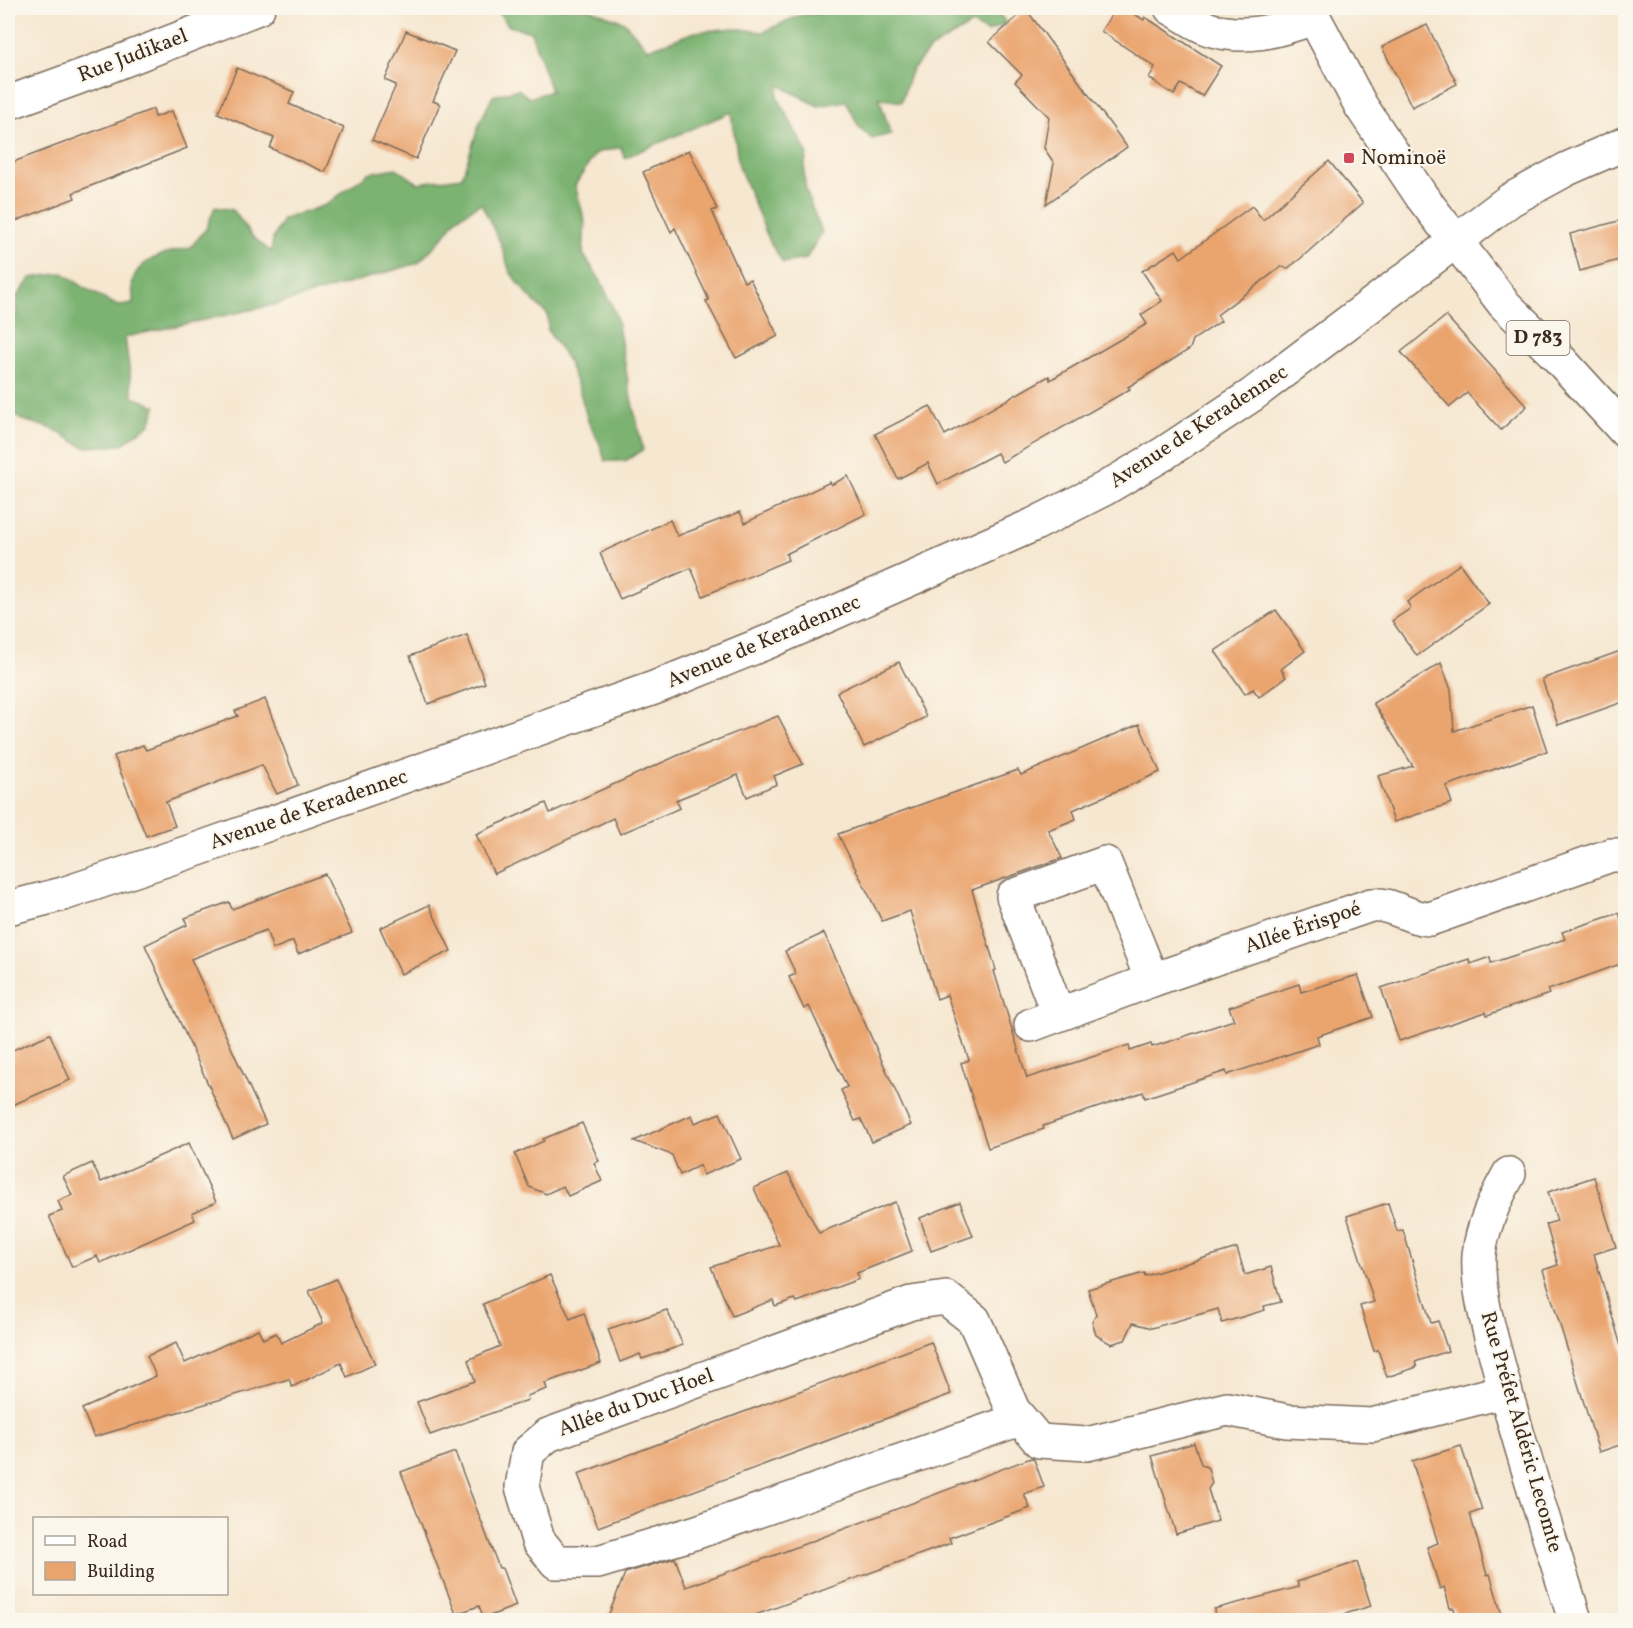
<svg xmlns="http://www.w3.org/2000/svg" width="1633" height="1628" font-family="Vollkorn,serif">
  <style>
    .forest { fill: #7bb372; stroke: #5b6e48; stroke-width: 1.5 }
    .building { fill: #eaa46e }
    .lines { fill: none; stroke-linecap: round; stroke-linejoin: round }
    .minor-casing { stroke: #7c6c5c; stroke-width: 36 }
    .major-casing { stroke: #7c6c5c; stroke-width: 36 }
    .minor { stroke: #fff; stroke-width: 33 }
    .major { stroke: #fff; stroke-width: 33 }
    .poi-dot { fill: #d1495b; stroke: #fbf7ec; stroke-width: 2 }
    .labels { text-anchor: middle; dominant-baseline: central; stroke-width: 4.5; stroke-linejoin: round; paint-order: stroke }
    .shield { fill: #fbf7ec; stroke: #75685c; stroke-width: 1.5 }
    .shield-label { font-size: 20px; font-weight: bold; fill: #3b2a1e }
    .street-label { font-size: 21px; fill: #3b2a1e; stroke: #fbf7ec }
    .poi-label { font-size: 21px; fill: #3b2a1e; stroke: #fbf7ec; text-anchor: start }
  </style>
  <rect width="100%" height="100%" fill="#fbf7ec"/>
  <filter id="ink" filterUnits="userSpaceOnUse"><feTurbulence type="fractalNoise" baseFrequency=".0167" numOctaves="2"/><feDisplacementMap in="SourceGraphic" scale="12" xChannelSelector="R" yChannelSelector="G"/><feConvolveMatrix kernelMatrix="1 2 1 2 8 2 1 2 1" color-interpolation-filters="sRGB"/></filter>
  <filter id="wash" filterUnits="userSpaceOnUse"><feTurbulence type="fractalNoise" baseFrequency=".008" numOctaves="4" result="noise"/><feDisplacementMap in="SourceGraphic" scale="24" xChannelSelector="R" yChannelSelector="G"/><feGaussianBlur stdDeviation="1.35" result="paint"/><feColorMatrix in="noise" values="0 0 0 0 0 0 0 0 0 0 0 0 0 0 0 0 0 1.4 0 .05"/><feComposite in="paint" operator="in"/></filter>
  <g filter="url(#wash)">
    <rect width="100%" height="100%" fill="#f6e7d0"/>
    <!-- forest -->
    <path class="forest" d="M495 8H587L624 22 648 49 695 32 734 28 763 32 800 15 837 12 845 8H996L1006 24 987 32 972 24 930 49 911 71 901 102 879 98 891 134 872 139 859 127 846 101 818 106 779 85 777 96 807 153C799 185 810 202 822 232L806 259 783 263 770 242 739 167 731 112 624 158 621 147 596 153 575 185 585 222 583 254 601 281 616 315 631 398 643 450 625 461H605L600 444 588 421 580 392 567 359 548 331V315L527 294 510 272 501 244 481 203 457 218 444 236 418 263 278 304 125 337 133 397 156 406 150 424 121 445 84 447 53 429 20 419 8 408V314L16 316V298L31 278 63 273 88 290 118 306 133 304C134 297 131 287 133 280 139 258 171 251 190 248L206 229 215 207 233 210 252 236 271 252 273 239 283 219 326 205 369 173 396 168 418 183 462 177 480 122 493 96 518 89 529 98 551 91 531 32 509 26Z"/>
    <g id="blocks">
      <!-- building -->
      <g class="building">
        <polygon points="1116,8 1124,8 1144,20 1145,17 1221,66 1202,96 1181,84 1174,95 1149,78 1155,67 1101,31"/>
        <polygon points="1026,9 1127,147 1046,204 1054,163 1044,148 1049,117 1015,82 1022,75 989,42"/>
        <polygon points="1427,25 1457,84 1412,107 1382,47"/>
        <polygon points="406,31 455,51 433,101 440,104 416,159 372,140 396,85 385,80"/>
        <polygon points="237,68 294,92 289,104 344,128 325,172 270,148 274,138 218,113"/>
        <polygon points="153,109 155,117 172,111 187,148 73,193 75,198 8,224 8,164"/>
        <polygon points="689,150 717,209 712,211 744,282 750,279 778,336 736,358 706,301 709,300 675,228 671,232 643,172"/>
        <polygon points="1329,161 1363,203 1300,259 1288,268 1281,267 1217,315 1221,321 1193,340 1190,349 1128,387 1130,389 1002,462 997,453 938,484 928,463 898,479 875,434 930,406 945,435 1049,376 1050,380 1147,324 1141,315 1162,301 1142,271 1176,250 1181,258 1252,206 1263,220"/>
        <polygon points="1626,219 1626,258 1580,271 1570,234"/>
        <polygon points="1446,316 1527,406 1501,430 1467,393 1450,407 1401,352"/>
        <polygon points="848,476 866,514 786,554 788,560 703,596 691,568 620,599 600,553 670,520 677,536 740,512 745,523 830,482 831,485"/>
        <polygon points="1460,564 1489,604 1417,656 1392,621 1411,608 1407,602"/>
        <polygon points="1276,610 1305,651 1281,669 1286,677 1259,697 1253,689 1245,694 1215,651"/>
        <polygon points="467,635 485,683 428,704 410,656"/>
        <polygon points="1626,649 1626,701 1558,725 1542,679"/>
        <polygon points="899,662 926,717 864,747 837,692"/>
        <polygon points="1441,663 1451,690 1454,731 1532,705 1547,751 1446,786 1452,803 1394,822 1378,776 1413,766 1373,703"/>
        <polygon points="265,699 298,785 277,794 262,765 166,802 175,826 146,836 114,756 143,745 146,750 238,716 235,711"/>
        <polygon points="778,716 803,764 774,776 777,784 747,797 738,775 676,800 680,808 620,834 613,818 494,874 476,834 546,803 550,813 679,755"/>
        <polygon points="1139,724 1160,772 1073,810 1076,819 1048,830 1062,858 972,890 996,970 994,971 1027,1078 1129,1045 1130,1051 1151,1044 1152,1047 1234,1020 1229,1007 1299,984 1301,992 1358,975 1373,1017 1317,1036 1319,1044 1227,1075 1226,1071 1145,1098 1143,1092 1043,1126 1044,1129 988,1148 961,1063 969,1060 947,995 937,999 910,911 882,921 838,834 1018,770 1021,775"/>
        <polygon points="325,874 352,933 298,954 293,941 273,949 266,930 191,959 266,1124 233,1139 145,945 187,925 185,918 229,902 232,909"/>
        <polygon points="429,905 451,951 401,974 380,928"/>
        <polygon points="1619,913 1626,932 1626,962 1548,990 1549,994 1487,1015 1486,1012 1399,1041 1381,988 1469,959 1470,964 1490,957 1491,963 1565,939 1562,932"/>
        <polygon points="824,933 911,1125 872,1142 861,1119 855,1121 841,1090 847,1087 809,1006 804,1009 789,977 796,974 785,951"/>
        <polygon points="50,1034 70,1080 8,1107 8,1052"/>
        <polygon points="720,1113 741,1159 703,1175 700,1165 680,1175 672,1155 634,1141 692,1115 695,1123"/>
        <polygon points="582,1123 599,1161 594,1163 602,1181 568,1196 563,1186 546,1194 529,1187 515,1154 544,1141 543,1139"/>
        <polygon points="189,1143 216,1202 192,1213 195,1220 100,1263 97,1256 72,1267 49,1216 62,1211 58,1201 72,1195 63,1176 92,1163 101,1182"/>
        <polygon points="788,1173 819,1233 895,1202 912,1251 857,1273 859,1279 797,1302 795,1299 775,1306 773,1300 732,1316 711,1267 779,1245 754,1188"/>
        <polygon points="1594,1177 1616,1247 1594,1254 1626,1363 1626,1443 1599,1452 1543,1270 1558,1265 1546,1224 1557,1221 1548,1192"/>
        <polygon points="960,1202 973,1236 931,1251 920,1218"/>
        <polygon points="1388,1203 1397,1231 1403,1230 1431,1323 1438,1321 1448,1351 1415,1362 1417,1367 1387,1377 1378,1350 1374,1351 1360,1306 1374,1302 1347,1216"/>
        <polygon points="1237,1248 1245,1275 1271,1267 1281,1302 1264,1306 1265,1310 1222,1323 1218,1309 1152,1328 1133,1323 1125,1340 1111,1344 1096,1335 1092,1322 1096,1315 1088,1289 1144,1273 1145,1276"/>
        <polygon points="550,1275 570,1319 584,1313 601,1363 545,1383 547,1389 527,1396 528,1400 430,1435 417,1402 475,1381 468,1360 500,1346 483,1304"/>
        <polygon points="336,1279 375,1364 347,1377 341,1363 292,1387 289,1379 94,1437 82,1409 156,1376 147,1356 176,1343 185,1363 258,1329 263,1339 276,1333 281,1343 323,1323 309,1291"/>
        <polygon points="667,1310 683,1345 642,1359 640,1354 620,1362 608,1329"/>
        <polygon points="931,1342 951,1394 598,1527 578,1474"/>
        <polygon points="1194,1443 1201,1464 1208,1468 1212,1483 1208,1489 1218,1521 1176,1534 1152,1456"/>
        <polygon points="1461,1446 1482,1510 1470,1514 1487,1575 1490,1574 1502,1615 1484,1620 1457,1620 1454,1608 1450,1608 1444,1587 1440,1589 1427,1547 1438,1543 1412,1461"/>
        <polygon points="455,1452 499,1568 502,1568 516,1606 484,1618 479,1606 456,1614 401,1472"/>
        <polygon points="1031,1458 1034,1459 1044,1487 1024,1494 1030,1508 949,1538 951,1543 742,1620 605,1620 604,1616 609,1614 625,1573 675,1558 686,1587 778,1554"/>
        <polygon points="1357,1562 1371,1606 1325,1620 1215,1620 1214,1609 1299,1587 1297,1582"/>
      </g>
    </g>
  </g>
  <g filter="url(#ink)">
    <use href="#blocks" fill-opacity="0" stroke="#7c6c5c" stroke-width="1.5"/>
    <g class="lines">
      <defs>
        <g id="minor">
          <path d="M1171 8C1184 15 1198 26 1212 30 1247 40 1280 30 1313 18"/>
          <polyline points="8,103 104,68 258,8"/>
          <polyline points="8,908 63,894 198,849 654,688 770,641 1033,525 1104,489 1163,454 1252,395 1510,200 1567,169 1626,143"/>
          <polyline points="1058,1014 1013,896 1105,863 1152,980"/>
          <path d="M1031 1025 1152 980 1371 905C1392 902 1409 919 1430 919L1611 855H1626"/>
          <path d="M1509 1174C1495 1199 1482 1226 1479 1255 1477 1292 1490 1332 1499 1367 1521 1452 1549 1536 1575 1620"/>
          <polyline points="1020,1419 697,1532 598,1562 556,1562 538,1540 522,1487 528,1452 548,1435 911,1303 946,1298 974,1320 1013,1410 1039,1441 1087,1444 1227,1409 1287,1421 1372,1425 1505,1391"/>
        </g>
        <polyline id="major" points="1309,8 1361,106 1422,197 1504,304 1553,352 1626,432"/>
      </defs>
      <!-- minor casing -->
      <use href="#minor" class="minor-casing"/>
      <!-- major casing -->
      <use href="#major" class="major-casing"/>
      <!-- minor -->
      <use href="#minor" class="minor"/>
      <!-- major -->
      <use href="#major" class="major"/>
    </g>
  </g>
  <!-- markers -->
  <rect class="poi-dot" x="1343" y="152" width="12" height="12" rx="3"/>
  <g class="labels">
    <!-- shield labels -->
    <rect class="shield" x="1506.5" y="321" width="63" height="34" rx="4.5"/>
    <g class="shield-label">
      <text x="1538" y="338">D 783</text>
    </g>
    <!-- street labels -->
    <g class="street-label">
      <text transform="translate(133 56) rotate(-21)">Rue Judikael</text>
      <text transform="translate(1199 427) rotate(-33)">Avenue de Keradennec</text>
      <text transform="translate(764 642) rotate(-23)">Avenue de Keradennec</text>
      <text transform="translate(309 810) rotate(-19)">Avenue de Keradennec</text>
      <text transform="translate(1303 928) rotate(-19)">Allée Érispoé</text>
      <text transform="translate(636 1403) rotate(-20)">Allée du Duc Hoel</text>
      <text transform="translate(1521 1432) rotate(74)">Rue Préfet Aldéric Lecomte</text>
    </g>
    <!-- poi labels -->
    <g class="poi-label">
      <text x="1361" y="158">Nominoë</text>
    </g>
  </g>
  <!-- margin -->
  <rect width="1633" height="1628" fill="none" stroke="#fbf7ec" stroke-width="30"/>
  <!-- legend -->
  <rect x="33" y="1517" width="195" height="78" fill="#fbf7ec" stroke="#aea59a" stroke-width="1.5"/>
  <rect x="45" y="1536" width="30" height="9" fill="#ffffff" stroke="#aea59a" stroke-width="1.5"/>
  <text x="87" y="1547" font-size="18" fill="#3b2a1e">Road</text>
  <rect x="45" y="1562" width="30" height="18" fill="#eaa46e" stroke="#aea59a" stroke-width="1.5"/>
  <text x="87" y="1577" font-size="18" fill="#3b2a1e">Building</text>
</svg>
